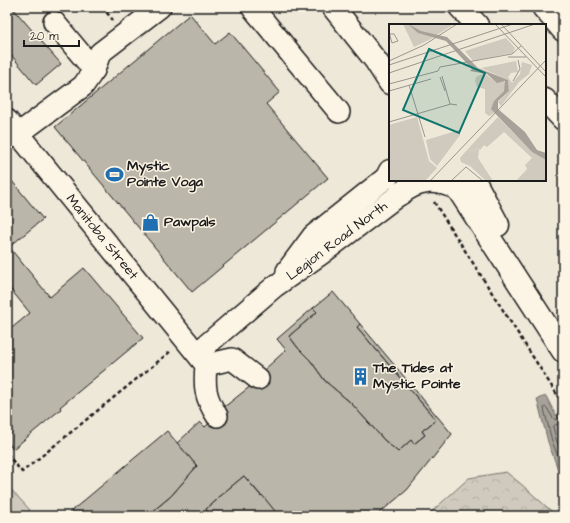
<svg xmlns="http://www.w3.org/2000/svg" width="570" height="523" font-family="'Architects Daughter',sans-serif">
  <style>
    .grass { fill: url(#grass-tufts); stroke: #76736c }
    .forest { fill: url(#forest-crowns); stroke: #76736c }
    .water { fill: #a7a299; stroke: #6f6c67 }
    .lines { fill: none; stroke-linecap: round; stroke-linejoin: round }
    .shore { stroke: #54524e; stroke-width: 1 }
    .building { fill: #bab6aa; stroke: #1c1c1c }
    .minor-casing { stroke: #1c1c1c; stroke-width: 24 }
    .major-casing { stroke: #1c1c1c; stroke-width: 25 }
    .highway-casing { stroke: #1c1c1c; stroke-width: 25 }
    .path { stroke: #1c1c1c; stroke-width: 2.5; stroke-dasharray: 4 3; stroke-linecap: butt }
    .minor { stroke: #fcf5e5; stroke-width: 21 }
    .major { stroke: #fcf5e5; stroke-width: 22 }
    .highway { stroke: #fcf5e5; stroke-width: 22 }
    .labels { text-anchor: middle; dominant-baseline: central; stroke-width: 3; stroke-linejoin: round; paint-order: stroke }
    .poi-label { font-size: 14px; font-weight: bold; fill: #1c1c1c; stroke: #fcf5e5; text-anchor: start }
    .street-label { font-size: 14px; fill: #1c1c1c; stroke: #fcf5e5 }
    .inset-road { fill: none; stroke: #9a968d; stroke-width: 1 }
    .view { fill: #0f766e; fill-opacity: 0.15; stroke: #0f766e; stroke-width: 2 }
    .inset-edge { fill: none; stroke: #1c1c1c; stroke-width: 2 }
  </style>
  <defs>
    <pattern id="grass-tufts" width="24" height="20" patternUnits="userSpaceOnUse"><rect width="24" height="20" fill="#cfcabd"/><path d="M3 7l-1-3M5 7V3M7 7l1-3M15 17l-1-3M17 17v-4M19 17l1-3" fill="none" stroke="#b1ada2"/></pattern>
    <pattern id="forest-crowns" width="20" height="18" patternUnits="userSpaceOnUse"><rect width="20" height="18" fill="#cfcabd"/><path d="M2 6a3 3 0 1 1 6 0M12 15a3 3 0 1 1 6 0" fill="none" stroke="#b1ada2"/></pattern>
  </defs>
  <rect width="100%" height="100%" fill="#eee8d9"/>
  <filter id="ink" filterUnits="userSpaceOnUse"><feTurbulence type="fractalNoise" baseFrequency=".025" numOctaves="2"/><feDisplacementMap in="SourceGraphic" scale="8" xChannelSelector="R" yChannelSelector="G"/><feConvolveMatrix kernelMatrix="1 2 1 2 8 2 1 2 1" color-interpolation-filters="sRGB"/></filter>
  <g filter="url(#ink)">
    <!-- grass -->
    <polygon class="grass" points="7,485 30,510 22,516 7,516"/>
    <!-- forest -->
    <polygon class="forest" points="506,472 521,484 557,516 429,516 429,514 469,478"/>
    <!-- water -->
    <polygon class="water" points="563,390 563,483 548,442 537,399 546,396 556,416 558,414"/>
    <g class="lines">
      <!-- shore -->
      <g class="shore">
        <polyline points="563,412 561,417 556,420 553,418 547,408 545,407 544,409 552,441 563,470"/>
        <polyline points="563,422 555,425 553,427 556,439 563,456"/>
      </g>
    </g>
    <!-- building -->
    <g class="building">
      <polygon points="7,7 12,7 61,64 36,85 7,50"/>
      <polygon points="132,7 143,7 137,12"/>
      <polygon points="190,14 215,44 230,32 280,92 266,104 328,178 192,292 55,127"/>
      <polygon points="7,175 43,219 9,247 50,297 84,268 143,338 60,407 61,409 13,449 7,441 7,332 30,313 7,285"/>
      <polygon points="333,292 360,324 357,327 436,420 422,431 425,435 414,444 411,440 398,452 384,440 351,403 325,381 310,360 298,348 289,336 317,312 313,308"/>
      <polygon points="313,308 317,312 289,336 298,348 310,360 325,381 351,403 384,440 398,452 411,440 414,444 425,435 422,431 436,420 357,327 360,324 452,434 407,490 376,516 279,516 244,476 216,499 217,500 206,509 210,516 147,516 171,496 197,466 177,443 200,422 205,427 224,410 223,408 267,373 264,370 286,350 277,339"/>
      <polygon points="167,431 197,466 171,496 147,516 72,516 69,513"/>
      <polygon points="244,476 261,496 262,495 279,516 210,516 206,509 217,500 216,499"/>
    </g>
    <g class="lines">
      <defs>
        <g id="minor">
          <polyline points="252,7 339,112"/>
          <polyline points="54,22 94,70"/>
          <path d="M7 120 206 365C204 387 205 397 217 416"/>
          <polyline points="7,139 18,134 83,86 94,70 100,53 160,7"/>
          <polyline points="287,271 313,236 387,177"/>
          <polyline points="197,353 274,287 321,254 400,194"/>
          <polyline points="206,365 232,359 258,379"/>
        </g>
        <g id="major">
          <polyline points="452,180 563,351"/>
          <polyline points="474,180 498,225"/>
          <path d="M400 194C419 179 434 179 457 188"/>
        </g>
        <g id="highway">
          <polyline points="333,7 376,61 390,83"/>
          <polyline points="460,7 477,25"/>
          <polyline points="543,7 563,30"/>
          <polyline points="545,100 563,119"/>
          <polyline points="387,177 390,171"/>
        </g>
      </defs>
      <!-- minor casing -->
      <use href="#minor" class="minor-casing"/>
      <!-- major casing -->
      <use href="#major" class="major-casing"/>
      <!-- highway casing -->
      <use href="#highway" class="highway-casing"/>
      <!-- path -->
      <g class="path">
        <polyline points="102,7 113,20"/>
        <polyline points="434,202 563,404"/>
        <polyline points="7,454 22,472 171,351"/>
      </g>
      <!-- minor -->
      <use href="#minor" class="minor"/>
      <!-- major -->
      <use href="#major" class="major"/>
      <!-- highway -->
      <use href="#highway" class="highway"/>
    </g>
  </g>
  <!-- icons -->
  <defs>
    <symbol id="stadium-bare" viewBox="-9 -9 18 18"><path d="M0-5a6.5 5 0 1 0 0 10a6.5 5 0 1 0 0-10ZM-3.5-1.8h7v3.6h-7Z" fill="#1f6fb2" stroke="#fcf5e5" stroke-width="2.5" paint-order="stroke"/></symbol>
    <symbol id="shop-bare" viewBox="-9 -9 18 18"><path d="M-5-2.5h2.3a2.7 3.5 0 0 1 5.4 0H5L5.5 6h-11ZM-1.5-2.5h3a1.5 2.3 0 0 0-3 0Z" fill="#1f6fb2" stroke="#fcf5e5" stroke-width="2.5" paint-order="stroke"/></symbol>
    <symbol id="building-bare" viewBox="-9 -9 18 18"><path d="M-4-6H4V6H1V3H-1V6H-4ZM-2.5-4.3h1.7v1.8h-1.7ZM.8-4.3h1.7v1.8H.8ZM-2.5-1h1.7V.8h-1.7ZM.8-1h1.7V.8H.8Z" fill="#1f6fb2" stroke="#fcf5e5" stroke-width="2.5" paint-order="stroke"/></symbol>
  </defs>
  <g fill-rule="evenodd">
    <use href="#stadium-bare" x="102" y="162" width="25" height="25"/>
    <use href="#shop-bare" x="138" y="210" width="25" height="25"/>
    <use href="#building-bare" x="348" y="364" width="25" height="25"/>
  </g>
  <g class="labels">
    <!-- poi labels -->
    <g class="poi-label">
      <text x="127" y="166">Mystic<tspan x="127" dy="16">Pointe Voga</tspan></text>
      <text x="164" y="222">Pawpals</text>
      <text x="373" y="368">The Tides at<tspan x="373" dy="16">Mystic Pointe</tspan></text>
    </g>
    <!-- street labels -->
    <g class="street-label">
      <text transform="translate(102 237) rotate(51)">Manitoba Street</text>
      <text transform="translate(337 241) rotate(-37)">Legion Road North</text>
    </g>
  </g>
  <!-- overview -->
  <g transform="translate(389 24)">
    <rect width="157" height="157" fill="#eee8d9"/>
    <path d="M14 0H65L40 16ZM117 14 126 24 124 29 84 37 76 27ZM28 93 40 137 48 144 36 157H0V101ZM70 106 71 111 48 142 41 135 37 116ZM90 113 96 120 91 126 87 124 84 127 78 126Z" fill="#cfcabd"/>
    <path d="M14 0 38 12 40 16 25 23ZM127 37 129 48 122 49 119 53 123 59 131 50 133 38 143 41 140 50 130 58 112 82 109 78 120 67 119 56 92 44ZM95 49 107 58 114 56 117 59 115 67 103 82 105 89 100 92 96 89V65L88 63 86 57 87 53ZM109 93 143 128 157 136V157H127L138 145 136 141 143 134 115 108 98 123 95 121 90 113ZM87 124 90 126 89 134 104 157H97L81 142 72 138 71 134 78 126 84 127Z" fill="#cfcabd"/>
    <path d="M27 112 37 143 16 149 6 118Z" fill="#cfcabd"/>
    <path d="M19 0 32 7 58 13 89 44 119 56 120 67 109 77V85L136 108 148 126 157 129V136L143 128 102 85 105 77 115 67 116 57 108 59 98 50 81 47 83 45 57 17 29 9Z" fill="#a7a299"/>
    <path class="inset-road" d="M106 0 157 53M112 0 157 48M0 8 3 19 9 17 5 10H1M119 33H137M0 37 35 21 68 0M0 41 124 0M49 47 51 43 123 30 132 22M0 49 146 0M53 52 61 80M51 53 56 67M124 57 131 45 129 36M0 60 49 47M20 61 36 113M0 67 42 55M0 98 62 80 68 81M41 157 157 36M62 157 77 143 94 157"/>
    <path class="view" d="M40 25 96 49 70 109 14 86Z"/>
    <rect width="157" height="157" class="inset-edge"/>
  </g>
  <!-- margin -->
  <rect width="570" height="523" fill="none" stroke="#fcf5e5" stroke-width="24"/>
  <rect x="12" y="12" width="546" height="499" fill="none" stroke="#1c1c1c" stroke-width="1.5" filter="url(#ink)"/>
  <!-- scale -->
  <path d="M24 40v6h55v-6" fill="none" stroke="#1c1c1c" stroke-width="2"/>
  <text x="30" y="40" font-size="12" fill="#1c1c1c" stroke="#fcf5e5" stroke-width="3" paint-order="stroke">20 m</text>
</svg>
